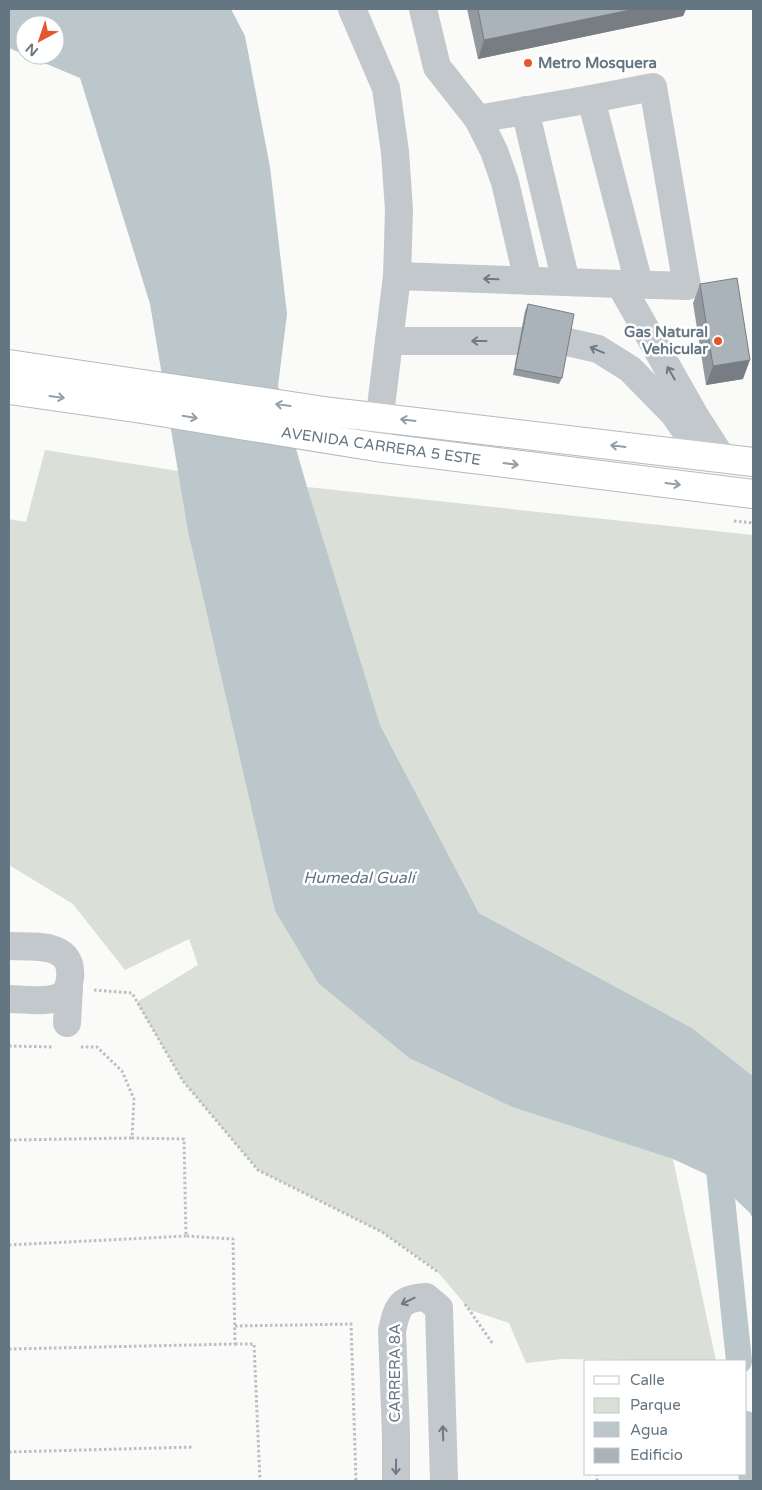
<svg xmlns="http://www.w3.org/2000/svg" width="762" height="1490" font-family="'Varela Round',sans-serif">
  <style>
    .green { fill: #dadfd7 }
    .water { fill: #bbc7cb }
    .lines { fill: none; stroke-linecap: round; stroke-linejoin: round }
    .canal { stroke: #bbc7cb; stroke-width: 26 }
    .major-casing { stroke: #b5babe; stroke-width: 30 }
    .path { stroke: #bbbfc2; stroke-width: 3; stroke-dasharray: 2.5 2.5; stroke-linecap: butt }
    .minor { stroke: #c3c8cc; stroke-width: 28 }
    .major { stroke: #fff; stroke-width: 28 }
    .wall { fill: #929a9f }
    .shaded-wall { fill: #777d82 }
    .building { fill: #aab3b9; stroke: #777d82 }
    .oneway { stroke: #6a7a87 }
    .oneway2 { stroke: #939fa8 }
    .poi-dot { fill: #e4572e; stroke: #fff; stroke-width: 2 }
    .labels { text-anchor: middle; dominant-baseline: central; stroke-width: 5; stroke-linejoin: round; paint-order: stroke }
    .poi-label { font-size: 15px; font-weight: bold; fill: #657683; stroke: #fff; text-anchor: start }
    .street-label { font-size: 15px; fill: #657683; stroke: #fff }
    .water-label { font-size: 16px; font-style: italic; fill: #60757c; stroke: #fff }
  </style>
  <rect width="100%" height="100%" fill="#fafaf8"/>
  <!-- green -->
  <g class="green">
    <polygon points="45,450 178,471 275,911 318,983 409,1058 512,1107 673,1159 716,1361 562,1359 526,1363 509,1323 470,1310 436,1270 382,1232 258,1170 183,1081 137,1002 198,965 189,939 125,970 73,904 9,865 9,519 26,522"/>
    <polygon points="307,487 753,535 753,1076 692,1028 479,913 380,725 317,528"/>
  </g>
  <!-- water -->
  <polygon class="water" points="9,9 231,9 245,36 270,167 287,314 278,386 307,487 380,725 479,913 692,1028 753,1076 753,1219 750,1213 712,1177 673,1159 512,1107 409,1058 318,983 275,911 188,531 150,304 80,78 25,55 55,55 55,25 25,25 25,55 9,48"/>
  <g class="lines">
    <!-- canal -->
    <g class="canal">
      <polyline points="717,1151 739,1361"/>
      <polyline points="746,1424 752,1481"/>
    </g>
    <defs>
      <g id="major">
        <polyline points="9,364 331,412 753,462"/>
        <polyline points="9,390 142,409 376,447 753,494"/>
      </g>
    </defs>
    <!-- major casing -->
    <use href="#major" class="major-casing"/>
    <!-- path -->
    <g class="path">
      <polyline points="734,521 753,523"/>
      <polyline points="94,990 132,993 183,1081 258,1170 382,1232 438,1272"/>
      <polyline points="9,1046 54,1047"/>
      <polyline points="9,1140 132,1138"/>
      <polyline points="9,1245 186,1236"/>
      <polyline points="465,1304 493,1344"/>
      <polyline points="235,1326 351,1324 356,1481"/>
      <polyline points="235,1344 254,1344 260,1481"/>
      <polyline points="9,1349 235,1344 233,1239 186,1236 184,1139 132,1138 134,1099 122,1071 97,1047 80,1047"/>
      <polyline points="9,1452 194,1447"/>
      <polyline points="597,1481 597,1474"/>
    </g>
    <!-- minor -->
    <g class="minor">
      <polyline points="352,9 386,88 395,152 399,210 397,276 376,447"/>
      <polyline points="423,9 437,67 478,119"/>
      <polyline points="591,99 653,87 687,286 621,284"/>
      <polyline points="525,110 566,282"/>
      <polyline points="397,276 620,284 695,416 722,458"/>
      <polyline points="528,281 505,182 494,151 478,119 591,99 639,284"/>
      <polyline points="389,341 520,341"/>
      <polyline points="568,342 598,349 630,369 674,414 692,440"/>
      <path d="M9 946C33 947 74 941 70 978 69 986 67 994 59 997 44 1003 24 999 9 999"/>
      <polyline points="67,1023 69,987"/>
      <path d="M396 1481V1435L392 1331C397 1307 400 1298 426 1297L439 1308 444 1481"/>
    </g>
    <!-- major -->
    <use href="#major" class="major"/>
  </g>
  <!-- wall -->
  <g class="wall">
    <polygon points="467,9 686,9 683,16 478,59"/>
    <polygon points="700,284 743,379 706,385 693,303"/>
    <polygon points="528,304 562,378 559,384 513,375 525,311"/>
  </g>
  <!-- shaded-wall -->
  <g class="shaded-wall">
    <polygon points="635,9 686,9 683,16 478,59 484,40"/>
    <polygon points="750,360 743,379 706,385 713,366"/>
  </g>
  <!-- building -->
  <g class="building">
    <polygon points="478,9 635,9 484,40"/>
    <polygon points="737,278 750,360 713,366 700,284"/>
    <polygon points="528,304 574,314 562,378 515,369"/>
  </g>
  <!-- one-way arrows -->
  <defs><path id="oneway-shaft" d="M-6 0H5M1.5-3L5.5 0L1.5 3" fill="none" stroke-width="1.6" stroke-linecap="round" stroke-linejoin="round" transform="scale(1.25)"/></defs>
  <g class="oneway">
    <use href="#oneway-shaft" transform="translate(491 279) rotate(-178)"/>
    <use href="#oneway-shaft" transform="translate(479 341) rotate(-180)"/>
    <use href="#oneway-shaft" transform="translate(597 350) rotate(-157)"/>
    <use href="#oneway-shaft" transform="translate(671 373) rotate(-120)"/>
    <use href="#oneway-shaft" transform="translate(408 1301) rotate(154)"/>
    <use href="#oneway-shaft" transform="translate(443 1433) rotate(-92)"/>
    <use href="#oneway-shaft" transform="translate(396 1467) rotate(91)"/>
  </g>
  <g class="oneway2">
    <use href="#oneway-shaft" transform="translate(57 397) rotate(8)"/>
    <use href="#oneway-shaft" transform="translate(283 405) rotate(-172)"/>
    <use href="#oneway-shaft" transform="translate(190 417) rotate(9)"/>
    <use href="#oneway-shaft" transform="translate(408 420) rotate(-173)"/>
    <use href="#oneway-shaft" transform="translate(618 446) rotate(-173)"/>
    <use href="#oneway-shaft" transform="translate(511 464) rotate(7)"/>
    <use href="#oneway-shaft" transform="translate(673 484) rotate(7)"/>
  </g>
  <!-- markers -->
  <g class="poi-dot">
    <circle cx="528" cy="63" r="5"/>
    <circle cx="718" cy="341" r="5"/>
  </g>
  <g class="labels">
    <!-- poi labels -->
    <g class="poi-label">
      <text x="538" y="63">Metro Mosquera</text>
      <text x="708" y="332" text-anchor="end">Gas Natural<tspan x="708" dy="17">Vehicular</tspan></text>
    </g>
    <!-- street labels -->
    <g class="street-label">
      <text transform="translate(381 446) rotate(8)">AVENIDA CARRERA 5 ESTE</text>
      <text transform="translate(395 1373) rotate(-90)">CARRERA 8A</text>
    </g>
    <!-- water labels -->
    <g class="water-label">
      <text x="359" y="878">Humedal Gualí</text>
    </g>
  </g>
  <!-- border -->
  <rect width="762" height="1490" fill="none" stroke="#657683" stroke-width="20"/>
  <!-- legend -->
  <rect x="584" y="1360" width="162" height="115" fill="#ffffff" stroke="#c1c8cd"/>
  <rect x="594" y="1376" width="25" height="8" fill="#ffffff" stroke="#c1c8cd"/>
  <text x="630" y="1385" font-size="15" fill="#657683">Calle</text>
  <rect x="594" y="1398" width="25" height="15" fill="#dadfd7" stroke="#c1c8cd"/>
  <text x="630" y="1410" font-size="15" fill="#657683">Parque</text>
  <rect x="594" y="1422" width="25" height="15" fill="#bbc7cb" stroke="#c1c8cd"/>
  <text x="630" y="1435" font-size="15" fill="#657683">Agua</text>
  <rect x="594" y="1448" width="25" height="15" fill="#aab3b9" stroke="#c1c8cd"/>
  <text x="630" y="1460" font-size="15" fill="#657683">Edificio</text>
  <!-- north arrow -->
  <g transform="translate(40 40) rotate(220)"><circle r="24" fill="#ffffff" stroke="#c1c8cd"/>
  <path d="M0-4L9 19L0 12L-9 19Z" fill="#e4572e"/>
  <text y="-8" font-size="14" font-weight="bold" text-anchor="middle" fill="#657683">N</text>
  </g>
</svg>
